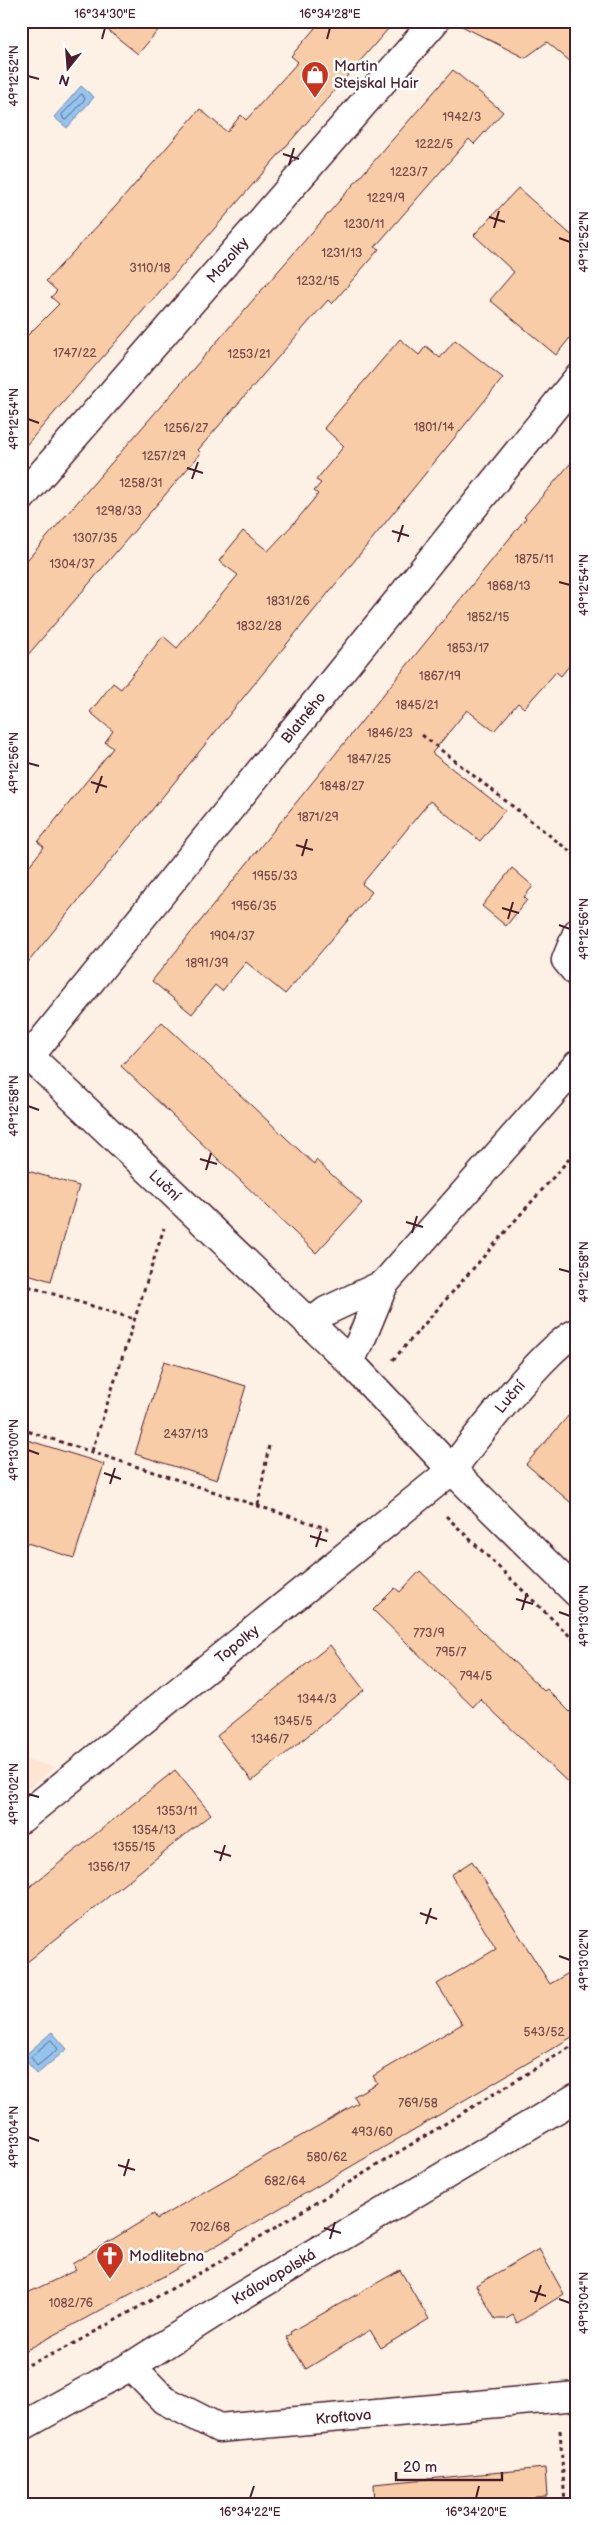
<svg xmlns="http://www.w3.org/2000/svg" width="598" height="2525" font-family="'Balsamiq Sans',sans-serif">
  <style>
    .built { fill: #fce5d3 }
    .water { fill: #94c5f0; stroke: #7683a1 }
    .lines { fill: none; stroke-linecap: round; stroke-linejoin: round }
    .shore { stroke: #68617a; stroke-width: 1 }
    .building { fill: #f9cca8; stroke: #4a1f2b }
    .minor-casing { stroke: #4a1f2b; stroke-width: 31 }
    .path { stroke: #4a1f2b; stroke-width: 3; stroke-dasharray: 4 4; stroke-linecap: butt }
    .minor { stroke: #fff; stroke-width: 28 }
    .ticks { fill: none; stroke: #4a1f2b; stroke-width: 2 }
    .labels { text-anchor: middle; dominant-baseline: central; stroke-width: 5; stroke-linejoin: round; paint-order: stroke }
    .number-label { font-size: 12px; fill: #764a4a }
    .poi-label { font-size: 15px; fill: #4a1f2b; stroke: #fff; text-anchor: start }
    .street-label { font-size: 15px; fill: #4a1f2b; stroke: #fff }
    .neatline { fill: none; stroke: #4a1f2b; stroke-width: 2 }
    .ticks-label { font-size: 12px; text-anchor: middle; fill: #4a1f2b }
  </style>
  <rect width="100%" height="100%" fill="#fdf0e5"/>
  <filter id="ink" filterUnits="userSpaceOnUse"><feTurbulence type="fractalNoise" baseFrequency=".02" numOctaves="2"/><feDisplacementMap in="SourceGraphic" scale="10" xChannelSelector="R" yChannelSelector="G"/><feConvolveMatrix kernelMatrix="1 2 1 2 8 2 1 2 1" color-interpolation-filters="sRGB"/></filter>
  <g filter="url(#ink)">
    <!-- built -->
    <polygon class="built" points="21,1758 55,1767 21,1794"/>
    <!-- water -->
    <g class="water">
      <polygon points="81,86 94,97 67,128 54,117"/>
      <polygon points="52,2032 67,2049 37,2074 23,2057"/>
    </g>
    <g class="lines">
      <!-- shore -->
      <g class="shore">
        <polygon points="82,94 85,99 67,120 64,120 62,115"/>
        <polygon points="51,2040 58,2049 37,2066 31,2057"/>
      </g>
    </g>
    <!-- building -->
    <g class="building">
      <polygon points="96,21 166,21 138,54"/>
      <polygon points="321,21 395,21 21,451 21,342 59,304 51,297 57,291 46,281 116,206 200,109 227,132 241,115 246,120 298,62 291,56"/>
      <polygon points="452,21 577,21 577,67 547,42 525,58"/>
      <polygon points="453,70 503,112 474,144 469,139 375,247 379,249 332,304 328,300 306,325 198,450 201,453 21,663 21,567"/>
      <polygon points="518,188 577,240 577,329 556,355 490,300 514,272 474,235"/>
      <polygon points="400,339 419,355 426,346 440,358 455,340 503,378 21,971 21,876 44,847 38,842 113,748 105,742 113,731 90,712 113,683 121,689 163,636 177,648 238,575 219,561 243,531 268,551 296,521 318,494 314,491 321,483 316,480 344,446 324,428"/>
      <polygon points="577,456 577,656 561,676 556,672 524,708 518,703 494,731 467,710 432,753 505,810 480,841 430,801 362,884 372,892 285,994 246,962 222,991 215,985 192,1014 152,981 526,518 524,517"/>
      <polygon points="512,868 533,886 524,897 527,900 506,926 482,906"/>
      <polygon points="162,1022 314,1164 316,1160 362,1203 316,1253 121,1066"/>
      <polygon points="21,1169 79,1186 51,1281 21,1272"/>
      <polygon points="164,1361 246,1386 217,1480 135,1454"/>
      <polygon points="577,1406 577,1508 526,1464"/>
      <polygon points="21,1438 104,1464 74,1558 21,1541"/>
      <polygon points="420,1571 544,1691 547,1689 577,1719 577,1791 480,1699 473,1707 373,1610 395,1588 400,1592"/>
      <polygon points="330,1645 364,1690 252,1781 217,1736"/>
      <polygon points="175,1770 211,1814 21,1967 21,1894"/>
      <polygon points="472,1861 550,1984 577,1968 577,2034 166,2275 21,2353 21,2296 76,2270 72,2264 154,2214 157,2219 358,2103 354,2096 377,2083 373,2076 462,2024 437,1984 496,1949 451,1875"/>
      <polygon points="539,2249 564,2294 517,2323 513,2315 506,2319 495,2319 476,2285"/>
      <polygon points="400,2270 429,2319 381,2348 370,2330 306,2369 286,2337 291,2334 290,2332"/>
      <polygon points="545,2468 547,2496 535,2497 535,2504 375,2504 374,2484"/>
    </g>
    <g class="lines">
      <defs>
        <g id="minor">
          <path id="s1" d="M21 498 435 21"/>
          <polyline points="577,933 566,960 577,973"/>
          <path id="s2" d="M21 1048 349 1361 452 1470 577 1593"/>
          <path id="s3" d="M30 1056 577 379"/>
          <polyline points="309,1324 326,1311 384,1284"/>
          <polyline points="349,1361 360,1342 384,1284 577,1065"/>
          <path id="s4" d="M21 1819 452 1470C469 1446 553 1338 577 1333"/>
          <path id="s5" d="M131 2366 164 2400 219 2428 577 2396"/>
          <path id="s6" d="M21 2427 131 2366 238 2298 577 2097"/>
        </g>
      </defs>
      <!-- minor casing -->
      <use href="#minor" class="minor-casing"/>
      <!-- path -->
      <g class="path">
        <polyline points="572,347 577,340"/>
        <polyline points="422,735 577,857"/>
        <polyline points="21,1284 134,1319"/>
        <polyline points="393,1360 577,1150"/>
        <polyline points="21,1429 329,1529"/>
        <polyline points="92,1451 164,1228"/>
        <polyline points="258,1505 269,1445"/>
        <polyline points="446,1516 577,1643"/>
        <polyline points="21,2368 64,2349 214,2265 577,2043"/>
        <polyline points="560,2430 565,2504"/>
      </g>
      <!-- minor -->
      <use href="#minor" class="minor"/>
    </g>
  </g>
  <!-- ticks -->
  <path class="ticks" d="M102 39 105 28M327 39 330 28M28 76 39 79M283 154 299 159M289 165 294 148M489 217 505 222M494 228 499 211M559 238 570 242M28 419 39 423M187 468 203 473M192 479 198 462M392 531 409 536M398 542 403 525M559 582 570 585M28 763 39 766M91 782 107 787M96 793 102 776M296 845 313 850M302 856 307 839M502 908 519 913M508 919 513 902M559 925 570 929M28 1106 39 1110M200 1159 217 1164M206 1170 211 1153M406 1222 423 1227M412 1233 417 1216M559 1269 570 1272M28 1450 39 1454M104 1473 121 1479M110 1484 115 1468M310 1536 327 1541M316 1547 321 1531M516 1599 533 1604M522 1610 527 1593M559 1612 570 1616M28 1794 39 1797M214 1851 231 1856M220 1861 225 1845M420 1913 437 1919M426 1924 431 1908M559 1956 570 1960M28 2137 39 2141M118 2165 135 2170M124 2176 129 2159M324 2228 341 2233M330 2239 335 2222M530 2291 546 2296M559 2299 570 2303M535 2302 541 2285M250 2498 254 2486M476 2498 479 2486"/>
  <!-- icons -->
  <defs>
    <symbol id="shop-pin" viewBox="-11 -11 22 30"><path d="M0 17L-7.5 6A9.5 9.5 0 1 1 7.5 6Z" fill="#c8321e" stroke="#fff"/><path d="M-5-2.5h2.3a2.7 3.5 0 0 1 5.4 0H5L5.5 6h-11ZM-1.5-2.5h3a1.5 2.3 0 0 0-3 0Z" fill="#fff"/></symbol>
    <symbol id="church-pin" viewBox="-11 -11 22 30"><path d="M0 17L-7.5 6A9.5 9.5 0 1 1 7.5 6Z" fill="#c8321e" stroke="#fff"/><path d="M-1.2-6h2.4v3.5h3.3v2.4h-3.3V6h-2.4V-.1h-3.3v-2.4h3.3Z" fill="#fff"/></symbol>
  </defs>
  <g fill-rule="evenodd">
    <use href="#shop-pin" x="299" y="59" width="32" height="43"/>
    <use href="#church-pin" x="94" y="2240" width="32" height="43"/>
  </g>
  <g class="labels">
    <!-- number labels -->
    <g class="number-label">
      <text x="462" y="117">1942/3</text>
      <text x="434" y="144">1222/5</text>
      <text x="409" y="172">1223/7</text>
      <text x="386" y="198">1229/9</text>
      <text x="364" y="224">1230/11</text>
      <text x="342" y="253">1231/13</text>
      <text x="150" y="268">3110/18</text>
      <text x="318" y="281">1232/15</text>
      <text x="75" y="353">1747/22</text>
      <text x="249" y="354">1253/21</text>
      <text x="434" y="427">1801/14</text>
      <text x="186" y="428">1256/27</text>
      <text x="164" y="456">1257/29</text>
      <text x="141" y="483">1258/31</text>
      <text x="119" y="511">1298/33</text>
      <text x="95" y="538">1307/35</text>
      <text x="534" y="559">1875/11</text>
      <text x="72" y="564">1304/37</text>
      <text x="509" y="586">1868/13</text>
      <text x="288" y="601">1831/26</text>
      <text x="488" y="617">1852/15</text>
      <text x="259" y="626">1832/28</text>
      <text x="468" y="648">1853/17</text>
      <text x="440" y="676">1867/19</text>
      <text x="417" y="705">1845/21</text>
      <text x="390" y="733">1846/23</text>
      <text x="369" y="759">1847/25</text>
      <text x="342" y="786">1848/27</text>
      <text x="318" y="817">1871/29</text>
      <text x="275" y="876">1955/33</text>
      <text x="254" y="906">1956/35</text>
      <text x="232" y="936">1904/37</text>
      <text x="207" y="963">1891/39</text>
      <text x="186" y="1434">2437/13</text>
      <text x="429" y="1633">773/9</text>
      <text x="451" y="1652">795/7</text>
      <text x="476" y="1676">794/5</text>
      <text x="317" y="1699">1344/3</text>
      <text x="293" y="1721">1345/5</text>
      <text x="270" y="1739">1346/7</text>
      <text x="177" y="1811">1353/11</text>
      <text x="154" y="1830">1354/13</text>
      <text x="134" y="1847">1355/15</text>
      <text x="109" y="1867">1356/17</text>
      <text x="544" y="2032">543/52</text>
      <text x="418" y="2103">769/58</text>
      <text x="372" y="2132">493/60</text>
      <text x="327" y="2157">580/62</text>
      <text x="285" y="2181">682/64</text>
      <text x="210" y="2227">702/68</text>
      <text x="71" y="2303">1082/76</text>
    </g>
    <!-- poi labels -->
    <g class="poi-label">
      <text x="334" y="66">Martin<tspan x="334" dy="17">Stejskal Hair</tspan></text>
      <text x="129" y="2256">Modlitebna</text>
    </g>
    <!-- street labels -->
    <g class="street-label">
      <text stroke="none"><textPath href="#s1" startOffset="315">Mozolky</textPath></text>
      <text stroke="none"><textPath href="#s3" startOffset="435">Blatného</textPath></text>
      <text stroke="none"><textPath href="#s2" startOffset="199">Luční</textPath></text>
      <text stroke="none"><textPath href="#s4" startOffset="648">Luční</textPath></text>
      <text stroke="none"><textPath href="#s4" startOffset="278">Topolky</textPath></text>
      <text stroke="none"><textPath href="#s6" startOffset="294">Královopolská</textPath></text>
      <text stroke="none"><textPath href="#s5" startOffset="234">Kroftova</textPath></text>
    </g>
  </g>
  <!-- margin -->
  <rect width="598" height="2525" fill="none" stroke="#fff" stroke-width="55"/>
  <!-- north arrow -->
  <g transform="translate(68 68) rotate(197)" stroke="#ffffff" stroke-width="4" paint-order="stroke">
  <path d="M0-4L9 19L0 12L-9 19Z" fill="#4a1f2b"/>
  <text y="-8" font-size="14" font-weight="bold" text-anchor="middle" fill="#4a1f2b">N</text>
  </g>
  <!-- scale -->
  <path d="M396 2472v8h106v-8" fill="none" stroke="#4a1f2b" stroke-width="2.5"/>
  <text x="403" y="2472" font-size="15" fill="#4a1f2b" stroke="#ffffff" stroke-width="4" paint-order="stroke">20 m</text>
  <rect x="28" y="28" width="542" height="2470" class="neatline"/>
  <g class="ticks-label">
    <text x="105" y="18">16°34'30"E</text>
    <text x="330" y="18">16°34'28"E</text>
    <text transform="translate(14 76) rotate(-90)" y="4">49°12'52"N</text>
    <text transform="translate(584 242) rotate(-90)" y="4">49°12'52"N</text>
    <text transform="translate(14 419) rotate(-90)" y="4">49°12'54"N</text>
    <text transform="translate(584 585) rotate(-90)" y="4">49°12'54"N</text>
    <text transform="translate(14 763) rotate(-90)" y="4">49°12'56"N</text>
    <text transform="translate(584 929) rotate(-90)" y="4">49°12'56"N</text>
    <text transform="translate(14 1106) rotate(-90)" y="4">49°12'58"N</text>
    <text transform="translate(584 1272) rotate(-90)" y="4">49°12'58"N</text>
    <text transform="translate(14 1450) rotate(-90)" y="4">49°13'00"N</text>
    <text transform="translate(584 1616) rotate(-90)" y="4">49°13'00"N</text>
    <text transform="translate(14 1794) rotate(-90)" y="4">49°13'02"N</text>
    <text transform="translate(584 1960) rotate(-90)" y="4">49°13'02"N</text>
    <text transform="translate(14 2137) rotate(-90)" y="4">49°13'04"N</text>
    <text transform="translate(584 2303) rotate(-90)" y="4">49°13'04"N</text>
    <text x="250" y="2516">16°34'22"E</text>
    <text x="476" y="2516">16°34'20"E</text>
  </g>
</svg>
